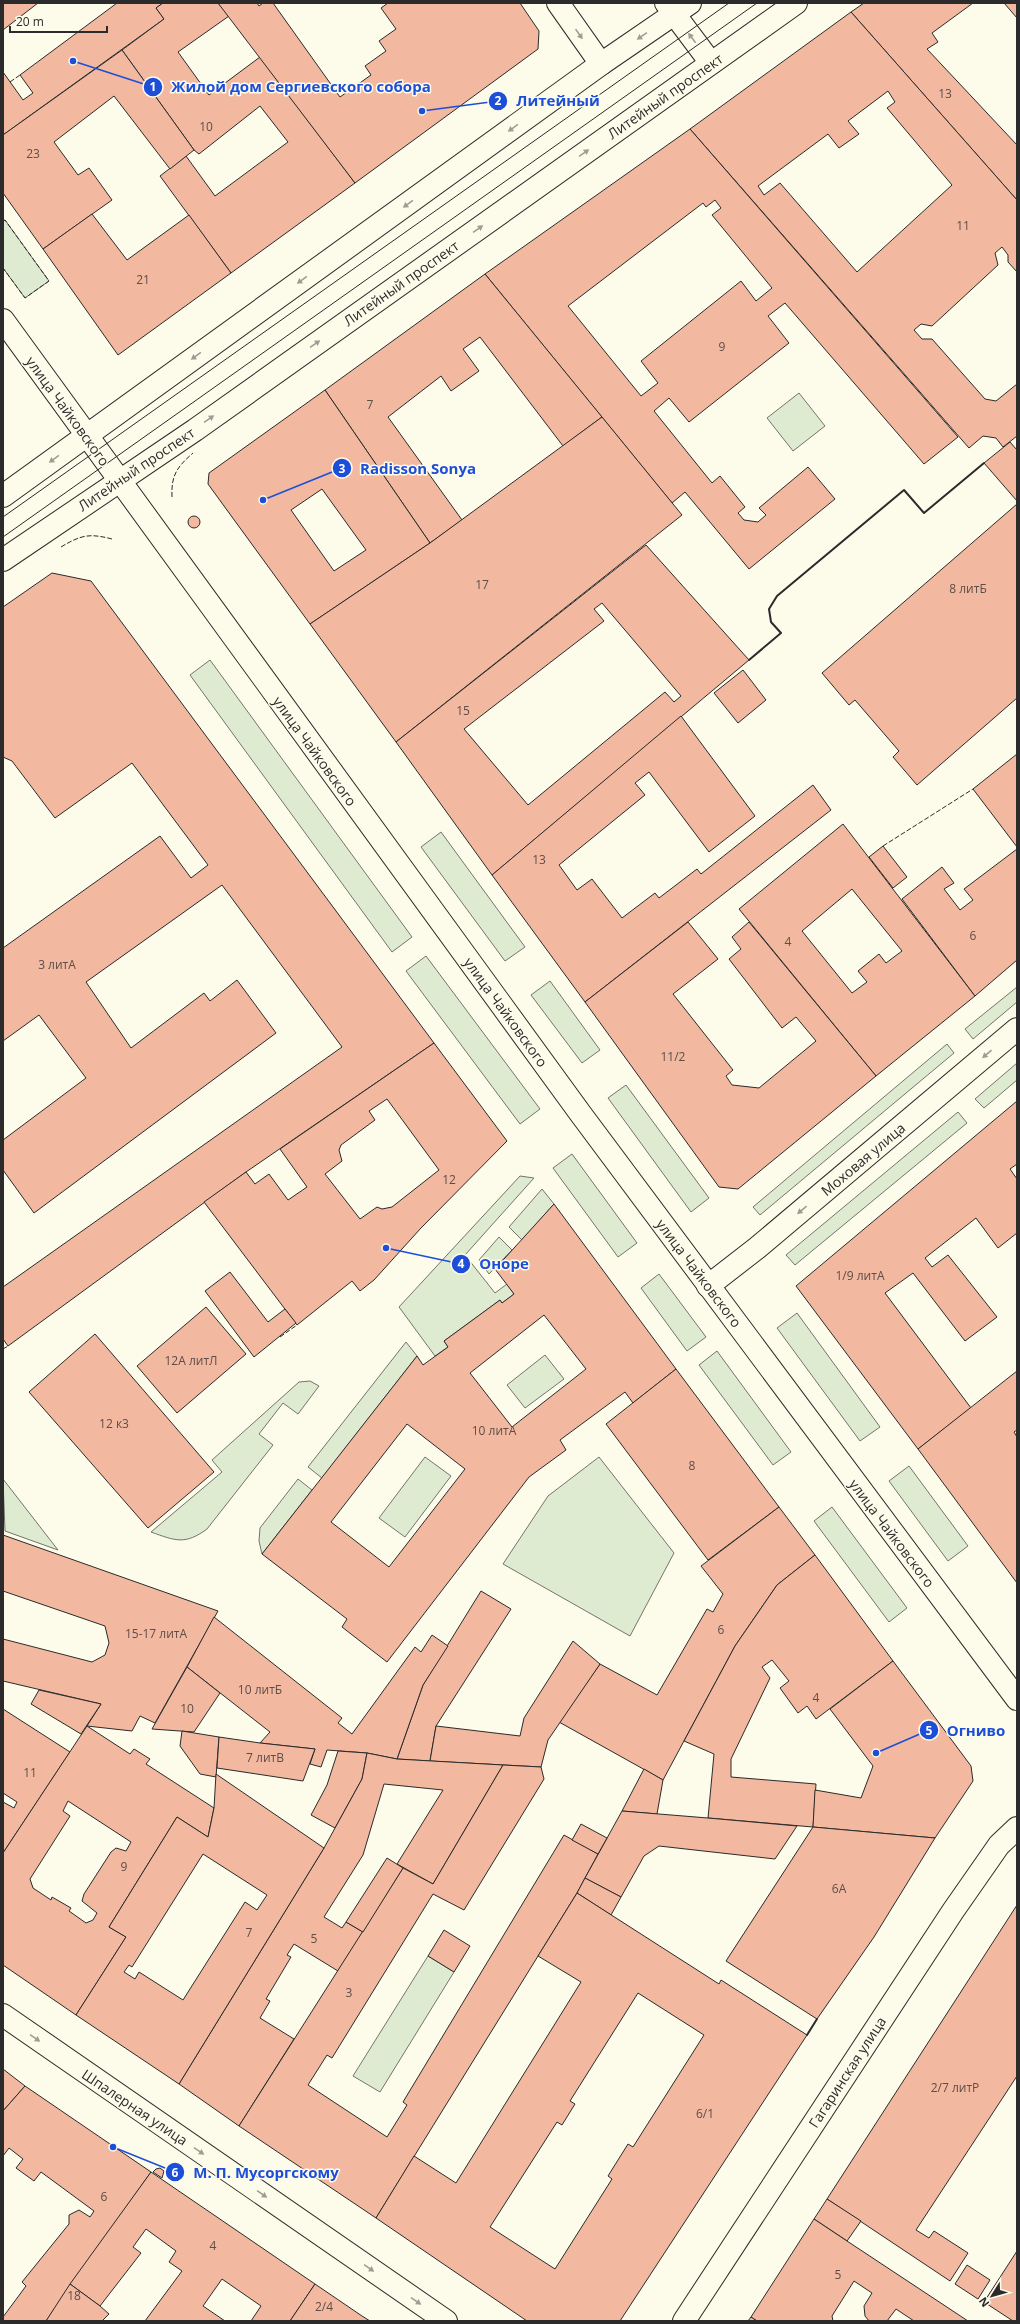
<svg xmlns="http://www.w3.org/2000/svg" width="1020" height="2324" font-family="'Open Sans',sans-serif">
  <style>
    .green { fill: #deebd1; stroke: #74746e }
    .building { fill: #f2b8a0; stroke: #2b2b2b; fill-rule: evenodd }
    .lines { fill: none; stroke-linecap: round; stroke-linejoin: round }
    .street-casing { stroke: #2b2b2b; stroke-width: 24 }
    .secondary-casing { stroke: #2b2b2b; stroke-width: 24 }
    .primary-casing { stroke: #2b2b2b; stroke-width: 24 }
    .street { stroke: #fdfbea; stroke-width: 22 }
    .secondary { stroke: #fdfbea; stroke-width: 22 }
    .primary { stroke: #fdfbea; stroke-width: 22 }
    .tram { stroke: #2b2b2b; stroke-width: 1 }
    .fence { stroke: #2b2b2b; stroke-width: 1; stroke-dasharray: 5 2; stroke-linecap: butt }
    .wall { stroke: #2b2b2b; stroke-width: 2 }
    .oneway { fill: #9e9d94 }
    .labels { text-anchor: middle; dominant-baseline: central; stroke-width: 3; stroke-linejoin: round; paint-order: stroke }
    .number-label { font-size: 12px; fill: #5d4e48 }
    .street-label { font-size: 14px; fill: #2b2b2b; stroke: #fdfbea }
    .leader { fill: none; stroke: #1d4ed8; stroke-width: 1.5 }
    .callout-dot { fill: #1d4ed8; stroke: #fdfbea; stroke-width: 1.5 }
    .mark-label { font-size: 12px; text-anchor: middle; font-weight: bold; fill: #fff }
    .callout-label { font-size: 15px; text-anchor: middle; font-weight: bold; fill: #1d4ed8; stroke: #fdfbea; stroke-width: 3; stroke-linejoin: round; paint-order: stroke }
  </style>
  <rect width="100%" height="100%" fill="#fdfbea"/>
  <!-- green -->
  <g class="green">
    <polygon points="5,220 49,281 25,298 3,268 3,221"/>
    <polygon points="799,393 825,426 793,451 767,418"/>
    <polygon points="210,660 412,937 392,952 190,675"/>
    <polygon points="441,832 525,947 505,961 421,847"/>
    <polygon points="426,956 540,1109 520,1124 406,971"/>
    <polygon points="550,981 600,1050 582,1063 531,995"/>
    <polygon points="1017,987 1017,1002 973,1039 965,1029"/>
    <polygon points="947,1044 954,1053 760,1215 753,1207"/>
    <polygon points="1017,1063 1017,1080 984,1108 975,1099"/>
    <polygon points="626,1085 709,1198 691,1212 608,1098"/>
    <polygon points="958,1112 967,1123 795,1265 786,1255"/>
    <polygon points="572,1154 637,1243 618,1257 553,1168"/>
    <polygon points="520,1176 534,1178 465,1255 495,1293 507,1284 514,1294 502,1303 500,1300 444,1341 448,1347 435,1356 399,1307"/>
    <polygon points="542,1189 554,1204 522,1240 509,1227"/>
    <polygon points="499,1237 512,1250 489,1274 479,1260"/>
    <polygon points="659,1274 706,1337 687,1351 641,1288"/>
    <polygon points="797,1313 880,1427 860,1441 777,1328"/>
    <polygon points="406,1342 417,1356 322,1478 308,1467"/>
    <polygon points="717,1351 791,1452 773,1465 699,1365"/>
    <polygon points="545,1355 564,1379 525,1408 507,1385"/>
    <path d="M310 1381 319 1386 298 1414 283 1403 259 1434 273 1445 207 1529C185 1545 176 1541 151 1532L222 1472 212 1460 299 1382Z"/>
    <polygon points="425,1457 451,1476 405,1537 379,1518"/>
    <polygon points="599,1457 674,1553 630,1636 503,1564 548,1496"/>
    <polygon points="909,1466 968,1546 948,1561 889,1481"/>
    <polygon points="3,1479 58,1550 5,1531"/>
    <polygon points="298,1479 312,1490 262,1554 259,1541 260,1528"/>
    <polygon points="832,1507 907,1608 889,1622 814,1521"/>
    <polygon points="428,1956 454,1972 380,2092 353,2076"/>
  </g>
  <!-- building -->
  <g class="building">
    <polygon points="3,3 38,3 3,30"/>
    <polygon points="117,3 163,3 156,8 164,19 3,135 3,72 23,100 33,93 20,75"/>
    <polygon points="163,3 218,3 229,16 178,52 209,95 260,57 355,183 231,273 160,176 186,156 215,196 288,142 260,106 199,154 194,150 122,50 164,19 156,8"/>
    <polygon points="218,3 257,3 259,6 263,3 273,3 340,97 371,75 365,66 386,51 379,41 396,29 381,8 388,3 520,3 539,31 538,49 355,183"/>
    <polygon points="864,3 973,3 932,33 938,42 927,49 1017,145 1017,200 851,12"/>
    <polygon points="1004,3 1017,3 1017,18"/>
    <path d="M851 12 1017 200V272L1008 262V255L1002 247 995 253 998 265 932 326 921 324 914 330 922 339H932L985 399 996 401 1017 384V436L1003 447 996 438 983 436 969 448 690 129ZM888 91 895 102 887 108 952 185 857 272 780 183 764 195 758 186 828 134 839 148 859 134 848 121Z"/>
    <polygon points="122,50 194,150 170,169 114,96 54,142 78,175 89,168 112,200 43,249 3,193 3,135"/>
    <path d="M690 129 958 437 924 464 785 303 768 316 789 343 689 422 669 398 654 411 712 483 720 476 745 507 738 513 744 520 758 522 766 515 759 508 808 467 835 499 749 569 685 492 672 503 485 274ZM715 200 721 208 712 215 772 288 756 301 741 281 641 361 658 383 641 396 568 306 703 203 706 207Z"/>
    <polygon points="92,214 127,260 189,215 231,273 118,355 43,249"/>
    <polygon points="485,274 602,417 563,446 480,337 463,349 479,371 451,391 441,376 388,417 462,520 430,543 325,390"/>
    <path d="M325 390 430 543 310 624 208 484 209 473ZM322 489 366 550 334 571 291 510Z"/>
    <polygon points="602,417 682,515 396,742 310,624 430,543"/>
    <polygon points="1010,442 1017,450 1017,501 984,463"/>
    <polygon points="1017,504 1017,698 917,785 893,757 899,751 855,700 849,705 822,673"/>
    <circle cx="194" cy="522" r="6"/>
    <path d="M646 545 749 660 492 875 396 742ZM602 603 681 696 674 702 665 692 528 805 464 729 604 621 594 609Z"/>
    <polygon points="52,573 91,581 434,1043 246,1172 8,1346 3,1339 3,1287 342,1047 222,885 86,982 131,1048 204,993 210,1001 237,980 276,1033 34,1213 3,1170 3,1140 86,1078 39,1015 3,1041 3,948 160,836 191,878 208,865 132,763 55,818 12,761 3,757 3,607"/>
    <polygon points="743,670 766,700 738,723 714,693"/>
    <polygon points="681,716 755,816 709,852 649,772 635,783 645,795 559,865 577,890 592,879 622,918 655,893 659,898 697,869 701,874 813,785 831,810 585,1002 492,875"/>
    <polygon points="1017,754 1017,847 973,789"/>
    <path d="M843 824 975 996 876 1076 739 909ZM852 889 902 951 886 963 879 954 858 971 867 982 852 993 802 931Z"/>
    <polygon points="883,846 907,877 893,888 869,857"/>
    <polygon points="1017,849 1017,960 975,996 902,899 942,867 954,883 944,889 960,910 973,900 964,889"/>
    <polygon points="688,922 718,959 673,994 733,1070 726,1076 732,1085 759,1088 816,1041 796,1017 782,1028 729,959 741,949 732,937 749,922 876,1076 738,1189 719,1187 585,1002"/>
    <path d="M434 1043 507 1141 421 1228 374 1280 360 1291 352 1281 297 1325 204 1202 246 1172 255 1184 269 1174 288 1200 307 1187 280 1149ZM387 1099 439 1170 392 1207 382 1209 377 1207 360 1219 325 1174 342 1161 339 1150 341 1145 375 1120 369 1111Z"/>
    <polygon points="1017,1101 1017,1164 1010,1169 1017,1179 1017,1233 998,1248 976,1218 925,1258 932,1267 948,1255 997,1317 965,1341 913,1273 885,1293 971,1408 918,1449 796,1286"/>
    <path d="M554 1204 676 1369 633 1403 625 1392 560 1440 566 1450 529 1477 387 1662 342 1627 347 1619 262 1554 417 1356 423 1365 448 1347 444 1341 500 1300 502 1303 514 1294 495 1269ZM544 1315 586 1369 512 1427 470 1373ZM407 1424 465 1469 389 1567 331 1522Z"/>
    <polygon points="230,1272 268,1322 285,1309 296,1323 254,1357 205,1291"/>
    <polygon points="206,1307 246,1354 177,1413 137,1366"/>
    <polygon points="95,1334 214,1472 148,1528 29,1392"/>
    <polygon points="676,1369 779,1507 708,1560 606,1424"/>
    <polygon points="1017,1371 1017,1430 1014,1432 1017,1437 1017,1583 918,1449"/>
    <polygon points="779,1507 815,1555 777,1585 735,1646 663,1780 559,1722 600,1664 657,1695 707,1609 713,1612 723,1594 701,1566"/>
    <polygon points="3,1535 218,1611 155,1723 140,1716 132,1731 87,1726 101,1704 3,1681 3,1639 92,1662 105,1655 109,1643 105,1626 3,1591"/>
    <polygon points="815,1555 893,1661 816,1719 807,1706 798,1713 780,1688 789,1681 772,1660 762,1667 770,1678 731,1759 731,1777 816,1784 813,1827 708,1818 714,1754 684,1741 735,1646 777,1585"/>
    <polygon points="481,1591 511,1609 436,1726 430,1761 397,1759 423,1685"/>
    <polygon points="214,1617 342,1718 338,1723 352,1734 415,1647 421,1652 432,1635 448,1646 423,1685 397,1759 367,1753 327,1750 321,1767 310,1764 315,1749 260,1743 270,1732 187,1667"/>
    <polygon points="573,1641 600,1664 548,1740 541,1767 430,1761 436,1726 520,1736 524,1718"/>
    <polygon points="893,1661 971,1766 973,1781 935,1838 813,1827 815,1790 861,1798 873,1766 830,1709"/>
    <polygon points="187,1667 220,1693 194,1732 152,1729"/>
    <polygon points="39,1690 101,1704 81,1734 31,1704"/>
    <polygon points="3,1709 70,1752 3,1853 3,1802 14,1808 17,1802 3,1793"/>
    <path d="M87 1726 130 1754 134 1749 150 1759 146 1764 214 1808 208 1837 177 1817 109 1927 126 1937 76 2015 3 1965V1853ZM68 1801 131 1842 126 1851 116 1848 111 1852 84 1894 82 1901 97 1913 93 1920 86 1923 69 1911 71 1908 52 1897 51 1900 33 1888 30 1879 70 1816 63 1811Z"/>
    <polygon points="182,1731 219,1737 216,1777 200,1774 180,1746"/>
    <polygon points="219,1737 260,1743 315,1749 303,1781 217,1768"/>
    <polygon points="338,1751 367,1753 362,1779 335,1828 311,1815 327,1785"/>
    <polygon points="367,1753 397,1759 503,1765 433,1884 397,1864 443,1790 384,1784 363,1855 324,1917 342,1928 346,1922 363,1932 338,1971 294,1944 287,1955 291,1957 266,1999 270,2001 260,2018 294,2039 239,2126 179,2084 324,1848 362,1779"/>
    <polygon points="503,1765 541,1767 544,1779 464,1910 433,1894 332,2058 327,2055 308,2085 387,2137 407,2105 403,2102 564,1835 598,1854 577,1893 376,2218 239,2126 403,1868 433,1884"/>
    <polygon points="644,1769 663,1780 657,1814 622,1811"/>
    <path d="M216 1774 324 1848 179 2084 76 2015 126 1937 109 1927 177 1817 208 1837 214 1808ZM203 1854 267 1895 257 1910 245 1902 183 2000 139 1972 135 1979 124 1972 129 1965 132 1967Z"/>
    <polygon points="622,1811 708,1818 797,1826 775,1859 659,1846 644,1856 621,1897 585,1878"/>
    <polygon points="581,1824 607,1838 598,1854 572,1840"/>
    <polygon points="813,1827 935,1838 874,1937 817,2019 726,1961"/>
    <polygon points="387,1858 403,1868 363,1932 346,1922"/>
    <polygon points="585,1878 621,1897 611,1915 577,1893"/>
    <path d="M577 1893 719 1984 721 1980 807 2035 620 2321H527L376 2218 414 2156 456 2183 581 1982 538 1956ZM638 1993 704 2035 633 2147 628 2144 608 2176 612 2179 555 2269 490 2227 557 2122 562 2125 575 2104 570 2101Z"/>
    <polygon points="1017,1905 1017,2076 916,2230 929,2238 934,2231 968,2253 950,2281 827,2199"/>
    <polygon points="444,1930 470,1946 454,1972 428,1956"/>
    <polygon points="3,2069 25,2086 3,2111"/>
    <polygon points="25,2086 151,2172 46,2321 3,2321 3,2317 26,2286 22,2282 69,2224 69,2215 79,2210 90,2217 94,2211 41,2172 34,2181 16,2168 23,2159 9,2148 3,2156 3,2111"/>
    <polygon points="160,2168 164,2171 162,2178 153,2172 156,2169"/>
    <polygon points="151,2172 315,2284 290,2321 251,2321 261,2306 222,2279 203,2306 225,2321 145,2321 182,2271 169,2262 176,2251 146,2229 133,2247 141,2253 100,2306 70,2284"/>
    <polygon points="827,2199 861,2221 847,2241 814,2219"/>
    <polygon points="814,2219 847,2241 968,2321 914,2321 896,2309 887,2321 869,2321 865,2316 864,2306 872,2293 854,2281 832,2316 833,2321 757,2321 751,2317"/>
    <polygon points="1017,2251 1017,2321 1013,2321 984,2302"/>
    <polygon points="967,2265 990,2280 978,2299 955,2284"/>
    <polygon points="70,2284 100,2306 109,2314 102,2321 46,2321"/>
    <polygon points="315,2284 362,2316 370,2321 290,2321"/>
    <polygon points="751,2317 757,2321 748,2321"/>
  </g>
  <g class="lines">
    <defs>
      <g id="street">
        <polyline points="558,3 601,64"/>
        <polyline points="666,3 711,63"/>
        <polyline points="708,1286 757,1248 1017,1029"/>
      </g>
      <g id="secondary">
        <polyline points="3,320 580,1113 1017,1699"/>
        <polyline points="3,2015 446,2321"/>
        <polyline points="684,2321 953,1911 999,1845 1017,1828"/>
      </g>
      <g id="primary">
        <polyline points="3,496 601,64 690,3"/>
        <polyline points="3,560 195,430 796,3"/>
      </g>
    </defs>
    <!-- street casing -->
    <use href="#street" class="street-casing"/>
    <!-- secondary casing -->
    <use href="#secondary" class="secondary-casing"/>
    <!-- primary casing -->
    <use href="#primary" class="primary-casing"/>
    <!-- street -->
    <use href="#street" class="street"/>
    <!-- secondary -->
    <use href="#secondary" class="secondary"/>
    <!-- primary -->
    <use href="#primary" class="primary"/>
    <!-- tram -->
    <g class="tram">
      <polyline points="3,517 729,3"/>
      <polyline points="3,537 757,3"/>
    </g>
    <!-- fence -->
    <g class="fence">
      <polyline points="10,82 20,75"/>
      <polyline points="3,221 5,220 49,281 25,298 3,268"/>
      <path d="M172 497C171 475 177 467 193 453"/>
      <path d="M61 547C81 535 89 533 112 539"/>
      <polyline points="883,846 973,789"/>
      <polyline points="280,1337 297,1325"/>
      <polyline points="3,1349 8,1346"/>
    </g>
    <!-- wall -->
    <g class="wall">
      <polyline points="749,660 781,633 771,622 769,609 777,596 904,490 924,513 984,463"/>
      <polyline points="807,2035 817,2019"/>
    </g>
  </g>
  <!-- one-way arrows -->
  <defs><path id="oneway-solid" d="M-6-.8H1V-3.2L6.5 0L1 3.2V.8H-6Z"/></defs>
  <g class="oneway">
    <use href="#oneway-solid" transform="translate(579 34) rotate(55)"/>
    <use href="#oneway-solid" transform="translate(642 36) rotate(145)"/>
    <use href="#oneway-solid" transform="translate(692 38) rotate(-127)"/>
    <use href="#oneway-solid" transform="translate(513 128) rotate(144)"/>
    <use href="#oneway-solid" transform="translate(584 153) rotate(-35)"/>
    <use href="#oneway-solid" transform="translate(408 204) rotate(144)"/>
    <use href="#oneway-solid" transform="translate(478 229) rotate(-35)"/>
    <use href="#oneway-solid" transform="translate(302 280) rotate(144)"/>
    <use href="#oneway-solid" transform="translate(315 344) rotate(-35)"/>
    <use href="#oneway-solid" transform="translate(196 356) rotate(144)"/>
    <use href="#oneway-solid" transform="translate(209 419) rotate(-35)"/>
    <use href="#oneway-solid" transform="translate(54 459) rotate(144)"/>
    <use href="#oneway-solid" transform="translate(987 1054) rotate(140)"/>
    <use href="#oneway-solid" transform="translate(802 1210) rotate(140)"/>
    <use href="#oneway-solid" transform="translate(35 2038) rotate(35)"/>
    <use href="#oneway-solid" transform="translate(199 2151) rotate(34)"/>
    <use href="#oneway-solid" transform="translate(262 2194) rotate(35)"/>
    <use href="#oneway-solid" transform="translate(369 2268) rotate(35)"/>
    <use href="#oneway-solid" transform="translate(416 2301) rotate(34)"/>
  </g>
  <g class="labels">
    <!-- number labels -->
    <g class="number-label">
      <text x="945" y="93">13</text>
      <text x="206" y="126">10</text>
      <text x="33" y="153">23</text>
      <text x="963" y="225">11</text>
      <text x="143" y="279">21</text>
      <text x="722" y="346">9</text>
      <text x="370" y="404">7</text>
      <text x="482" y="584">17</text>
      <text x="968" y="588">8 литБ</text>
      <text x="463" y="710">15</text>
      <text x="539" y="859">13</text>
      <text x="973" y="935">6</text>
      <text x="788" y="941">4</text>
      <text x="57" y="964">3 литА</text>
      <text x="673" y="1056">11/2</text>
      <text x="449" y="1179">12</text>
      <text x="860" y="1275">1/9 литА</text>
      <text x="191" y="1360">12А литЛ</text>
      <text x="114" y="1423">12 к3</text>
      <text x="494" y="1430">10 литА</text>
      <text x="692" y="1465">8</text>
      <text x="721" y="1629">6</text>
      <text x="156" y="1633">15-17 литА</text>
      <text x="260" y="1689">10 литБ</text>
      <text x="816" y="1697">4</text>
      <text x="187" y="1708">10</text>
      <text x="265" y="1757">7 литВ</text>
      <text x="30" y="1772">11</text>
      <text x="124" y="1866">9</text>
      <text x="839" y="1888">6А</text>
      <text x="249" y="1932">7</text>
      <text x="314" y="1938">5</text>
      <text x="349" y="1992">3</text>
      <text x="955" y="2087">2/7 литР</text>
      <text x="705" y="2113">6/1</text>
      <text x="104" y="2196">6</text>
      <text x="213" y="2245">4</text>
      <text x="838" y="2274">5</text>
      <text x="74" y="2295">18</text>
      <text x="324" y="2306">2/4</text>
    </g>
    <!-- street labels -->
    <g class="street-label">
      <text transform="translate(665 96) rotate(-35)">Литейный проспект</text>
      <text transform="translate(401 283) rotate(-35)">Литейный проспект</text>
      <text transform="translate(68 411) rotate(54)">улица Чайковского</text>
      <text transform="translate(136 469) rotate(-34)">Литейный проспект</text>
      <text transform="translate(315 751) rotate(54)">улица Чайковского</text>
      <text transform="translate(506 1012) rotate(54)">улица Чайковского</text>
      <text transform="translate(863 1159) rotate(-40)">Моховая улица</text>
      <text transform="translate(699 1273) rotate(53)">улица Чайковского</text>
      <text transform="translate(892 1533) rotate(53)">улица Чайковского</text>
      <text transform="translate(847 2072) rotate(-57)">Гагаринская улица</text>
      <text transform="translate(135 2107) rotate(34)">Шпалерная улица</text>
    </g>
  </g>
  <!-- callouts -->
  <path class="leader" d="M73 61L153 87M422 111L498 101M263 500L342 468M386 1248L461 1264M876 1753L929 1730M113 2147L175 2172"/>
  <g class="callout-dot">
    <circle cx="73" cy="61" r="4"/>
    <circle cx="422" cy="111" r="4"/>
    <circle cx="263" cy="500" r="4"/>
    <circle cx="386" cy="1248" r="4"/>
    <circle cx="876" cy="1753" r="4"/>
    <circle cx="113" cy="2147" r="4"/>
    <circle cx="153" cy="87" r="10"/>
    <circle cx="498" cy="101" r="10"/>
    <circle cx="342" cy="468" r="10"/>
    <circle cx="461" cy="1264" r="10"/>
    <circle cx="929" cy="1730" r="10"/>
    <circle cx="175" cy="2172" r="10"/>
  </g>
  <g class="mark-label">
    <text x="153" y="91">1</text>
    <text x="498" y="105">2</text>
    <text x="342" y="473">3</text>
    <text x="461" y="1268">4</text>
    <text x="929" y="1735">5</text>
    <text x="175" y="2177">6</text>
  </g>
  <g class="callout-label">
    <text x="301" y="92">Жилой дом Сергиевского собора</text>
    <text x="558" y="106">Литейный</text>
    <text x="418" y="474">Radisson Sonya</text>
    <text x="504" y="1269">Оноре</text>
    <text x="976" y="1736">Огниво</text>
    <text x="266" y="2178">М. П. Мусоргскому</text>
  </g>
  <!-- border -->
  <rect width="1020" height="2324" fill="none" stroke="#2b2b2b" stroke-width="8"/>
  <!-- north arrow -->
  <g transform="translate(992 2296) rotate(233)" stroke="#fdfbea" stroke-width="3" paint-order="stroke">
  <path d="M0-3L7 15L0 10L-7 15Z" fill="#2b2b2b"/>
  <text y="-6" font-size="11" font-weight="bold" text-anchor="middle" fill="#2b2b2b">N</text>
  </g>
  <!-- scale -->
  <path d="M10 26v6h97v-6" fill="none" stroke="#2b2b2b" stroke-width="2"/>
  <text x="16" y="26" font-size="12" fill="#2b2b2b" stroke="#fdfbea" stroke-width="3" paint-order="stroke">20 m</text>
</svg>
